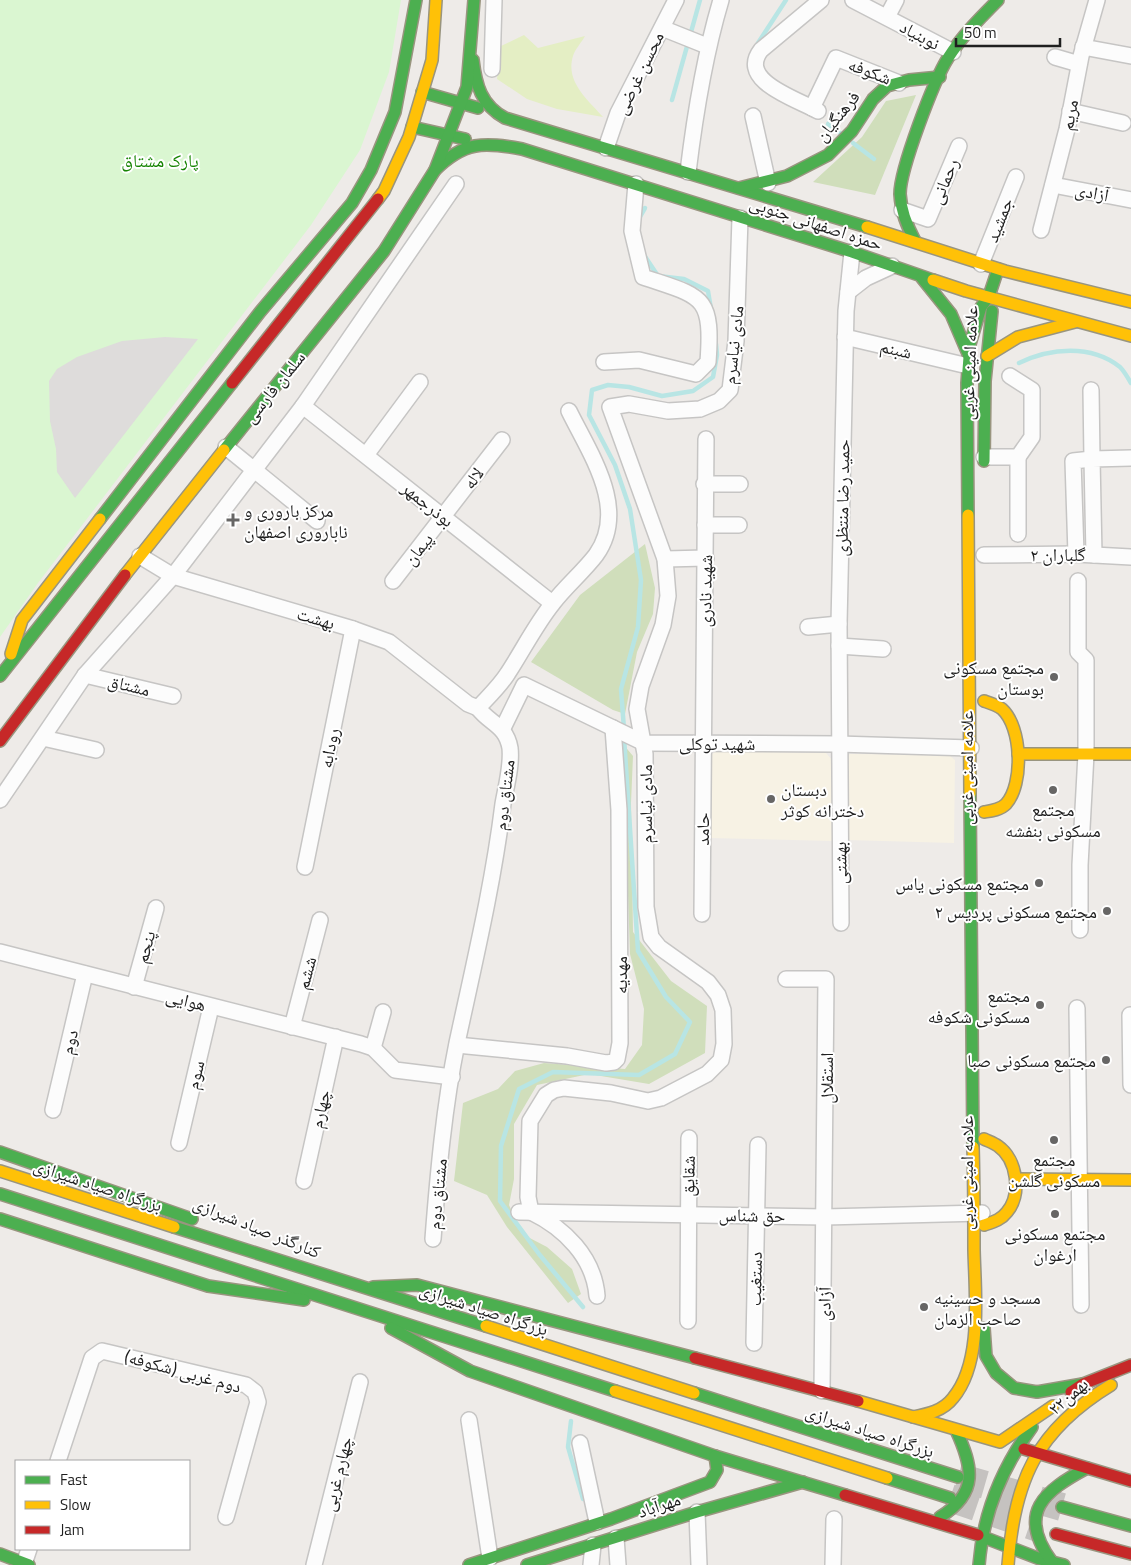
<svg xmlns="http://www.w3.org/2000/svg" width="1131" height="1565" font-family="'Titillium Web','Noto Naskh Arabic',sans-serif">
  <style>
    .education { fill: #f7f2e4 }
    .grass { fill: #e4eec4 }
    .forest { fill: #d0debb }
    .park { fill: #daf6d1 }
    .parking { fill: #dedcdb }
    .lines { fill: none; stroke-linecap: round; stroke-linejoin: round }
    .stream { stroke: #b8e5e4; stroke-width: 4.5 }
    .highway-tunnel { stroke: #c5c2c0; stroke-width: 28; stroke-dasharray: 28 14; stroke-linecap: butt }
    .street-casing { stroke: #c6c5c4; stroke-width: 18 }
    .fast-casing { stroke: #99957f; stroke-width: 14 }
    .slow-casing { stroke: #99957f; stroke-width: 14 }
    .jam-casing { stroke: #99957f; stroke-width: 14 }
    .street { stroke: #fcfcfc; stroke-width: 15 }
    .fast { stroke: #4caf50; stroke-width: 11 }
    .slow { stroke: #ffc107; stroke-width: 11 }
    .jam { stroke: #c62828; stroke-width: 11 }
    .poi-dot { fill: #676665; stroke: #fff; stroke-width: 2 }
    .labels { text-anchor: middle; dominant-baseline: central; stroke-width: 4; stroke-linejoin: round; paint-order: stroke }
    .street-label { font-size: 18px; fill: #1f1f1f; stroke: #fff }
    .park-label { font-size: 18px; fill: #168402; stroke: #fff }
    .poi-label { font-size: 18px; fill: #1f1f1f; stroke: #fff; text-anchor: end }
  </style>
  <rect width="100%" height="100%" fill="#eeebe8"/>
  <!-- education -->
  <g class="education">
    <polygon points="716,751 826,753 833,761 833,841 709,838 709,757"/>
    <polygon points="850,754 949,755 955,760 954,843 847,840 846,757"/>
  </g>
  <!-- grass -->
  <path class="grass" d="M524 35 538 48 585 36C582 42 575 49 573 56 565 82 588 100 603 117L557 109 527 99 497 79 501 46Z"/>
  <!-- forest -->
  <g class="forest">
    <polygon points="916,95 875,195 813,182 862,137 886,101"/>
    <polygon points="645,544 655,588 653,614 637,652 625,714 613,710 531,662 580,595"/>
    <polygon points="623,744 633,756 631,803 633,932 671,981 707,1006 705,1053 649,1084 589,1074 537,1085 514,1124 514,1179 509,1205 522,1234 547,1247 572,1269 581,1294 568,1303 507,1227 487,1195 454,1181 463,1103 498,1089 515,1071 544,1063 625,1069 642,1045 644,1009 630,954"/>
  </g>
  <!-- park -->
  <polygon class="park" points="0,0 401,0 389,72 360,150 311,225 38,583 0,637"/>
  <!-- parking -->
  <polygon class="parking" points="165,337 198,339 75,498 57,472 56,449 50,421 49,381 57,369 77,357 122,341"/>
  <g class="lines">
    <!-- stream -->
    <g class="stream">
      <polyline points="758,43 786,0"/>
      <polyline points="672,100 700,0"/>
      <polyline points="828,124 840,133"/>
      <polyline points="853,143 874,159"/>
      <polyline points="638,220 645,208"/>
      <polyline points="644,255 658,276 684,279 708,291 711,309"/>
      <path d="M1019 363C1050 348 1091 344 1120 367 1124 371 1128 378 1131 383"/>
      <polyline points="624,729 621,689 638,627 641,580 630,509 615,465 589,415 592,390 608,385 629,387 662,396 693,391 713,377 717,355 716,344"/>
      <polyline points="583,1307 539,1254 500,1201 501,1146 519,1089 553,1072 639,1075 675,1054 690,1022 666,997 638,951 624,737"/>
      <polyline points="571,1421 568,1447 583,1499"/>
    </g>
    <!-- highway-tunnel -->
    <g class="highway-tunnel">
      <polyline points="958,1477 1062,1507"/>
      <polyline points="950,1498 1038,1528"/>
    </g>
    <defs>
      <g id="street">
        <polyline points="853,0 953,52"/>
        <polyline points="887,17 896,0"/>
        <polyline points="662,28 707,46"/>
        <polyline points="1083,47 1131,56"/>
        <polyline points="1055,57 1079,64"/>
        <polyline points="492,69 494,0"/>
        <polyline points="812,108 836,58 899,83"/>
        <path d="M818 111C797 99 737 81 761 50L821 0"/>
        <polyline points="1070,111 1123,123"/>
        <polyline points="753,116 768,183"/>
        <polyline points="606,148 618,113 676,0"/>
        <path d="M688 172C695 114 704 57 721 0"/>
        <polyline points="1053,185 1131,200"/>
        <polyline points="902,210 928,219 959,146"/>
        <polyline points="1041,230 1067,129 1081,56 1097,0"/>
        <polyline points="981,264 1016,177"/>
        <polyline points="848,292 866,278 892,266"/>
        <polyline points="845,337 968,366"/>
        <path d="M604 362 639 360 696 374 708 362C713 294 702 297 643 277L632 231 636 184"/>
        <polyline points="303,406 552,603"/>
        <polyline points="226,447 317,521"/>
        <polyline points="366,455 420,382"/>
        <polyline points="984,457 1018,457 1032,437 1032,390 1010,376"/>
        <polyline points="1018,457 1018,534"/>
        <polyline points="704,484 740,484"/>
        <polyline points="705,525 739,525"/>
        <polyline points="1076,554 1073,461 1092,459 1091,390"/>
        <polyline points="984,555 1076,554 1131,557"/>
        <polyline points="1094,555 1092,459 1131,458"/>
        <polyline points="140,556 173,576 353,629 389,642 468,704 478,708"/>
        <polyline points="665,559 706,558"/>
        <polyline points="393,581 502,440"/>
        <polyline points="1078,581 1078,652 1086,660 1086,754 1080,865 1080,930"/>
        <polyline points="808,627 839,624"/>
        <polyline points="839,646 883,649"/>
        <polyline points="85,675 173,696"/>
        <polyline points="503,728 524,685 644,743 838,744 971,748"/>
        <polyline points="43,738 96,750"/>
        <polyline points="0,800 85,675 173,576 303,406 456,184"/>
        <polyline points="305,867 353,629"/>
        <polyline points="702,914 706,439"/>
        <polyline points="841,923 839,624 846,311 852,252"/>
        <polyline points="0,952 361,1044 373,1048 395,1070 452,1077"/>
        <polyline points="786,979 826,979 822,1391"/>
        <polyline points="134,987 156,908"/>
        <polyline points="1077,1008 1081,1305"/>
        <polyline points="1130,1015 1131,1085"/>
        <polyline points="292,1027 320,920"/>
        <polyline points="457,1045 567,1056 606,1063 614,1062 617,1059 620,1043 619,810 613,728"/>
        <polyline points="373,1048 383,1012"/>
        <polyline points="53,1110 85,974"/>
        <polyline points="179,1143 211,1007"/>
        <polyline points="304,1181 336,1037"/>
        <polyline points="519,1212 825,1217 982,1213"/>
        <path d="M433 1239C438 1174 444 1107 457 1043 474 964 493 885 503 804 506 787 512 765 510 748 506 725 490 724 478 708 488 697 500 686 508 673 523 650 536 624 553 603 566 586 583 572 596 555 629 509 590 454 569 411"/>
        <path d="M597 1296C594 1257 564 1228 531 1212L528 1197 530 1121 546 1095 554 1090 564 1088 611 1093 648 1101 661 1098 707 1074 721 1060 724 1044 723 1010 718 995 708 982 659 947 651 937 646 907 645 754 637 709 641 686 663 625 668 596 665 559 610 407 629 404 668 411 700 409 719 401 730 390 736 341 740 218"/>
        <polyline points="688,1321 689,1138"/>
        <polyline points="754,1343 758,1145"/>
        <polyline points="469,1420 490,1558"/>
        <polyline points="580,1443 597,1522"/>
        <polyline points="58,1461 92,1358 102,1351 246,1385 255,1392 258,1402 226,1517"/>
        <polyline points="697,1512 699,1565"/>
        <polyline points="616,1538 618,1565"/>
        <polyline points="24,1564 29,1549"/>
        <polyline points="314,1565 360,1382"/>
        <polyline points="591,1565 593,1545"/>
        <polyline points="833,1565 834,1519"/>
      </g>
      <g id="fast">
        <path d="M473 60C476 85 481 105 505 118L867 227"/>
        <polyline points="422,92 478,108"/>
        <polyline points="412,127 465,139"/>
        <path d="M435 170C464 141 484 142 522 149L852 252 933 280"/>
        <polyline points="739,188 787,176 828,155 852,131 873,99 887,86 909,80 940,77"/>
        <path d="M915 241C907 226 901 212 900 194 900 169 934 80 948 58 962 36 980 18 998 0"/>
        <polyline points="922,278 951,314 969,356"/>
        <polyline points="224,450 384,251 435,170 467,87 474,0"/>
        <polyline points="984,461 985,381 992,311"/>
        <polyline points="968,515 967,383 970,344 981,307 989,296 998,269"/>
        <polyline points="100,519 260,312 352,203 371,170 395,112 416,0"/>
        <polyline points="0,676 232,383"/>
        <polyline points="970,794 973,1147"/>
        <polyline points="0,1152 192,1219"/>
        <polyline points="0,1194 615,1391"/>
        <polyline points="0,1219 208,1286 304,1300"/>
        <polyline points="174,1227 486,1326"/>
        <polyline points="373,1287 417,1285 695,1358"/>
        <polyline points="391,1328 470,1371 715,1456 845,1495"/>
        <polyline points="984,1328 986,1356 996,1373 1014,1388 1037,1392 1083,1384"/>
        <polyline points="694,1393 958,1477"/>
        <polyline points="887,1478 950,1498"/>
        <polyline points="1062,1507 1131,1526"/>
        <path d="M940 1517C979 1493 973 1467 956 1430"/>
        <polyline points="978,1535 1040,1559 1064,1565"/>
        <polyline points="0,1554 29,1565"/>
        <path d="M1052 1562C1016 1513 1044 1491 1087 1468"/>
        <polyline points="469,1565 611,1519 710,1482 717,1470 715,1456"/>
        <polyline points="527,1565 697,1512 803,1482"/>
        <path d="M979 1565C983 1513 1001 1469 1032 1427"/>
      </g>
      <g id="slow">
        <polyline points="378,199 384,191 409,137 432,60 436,0"/>
        <polyline points="867,227 1005,271 1131,302"/>
        <polyline points="933,280 966,291 1131,336"/>
        <polyline points="987,356 1018,337 1075,322"/>
        <polyline points="968,515 970,794"/>
        <polyline points="125,575 224,450"/>
        <polyline points="11,654 22,620 100,519"/>
        <path d="M984 701C990 703 997 705 1002 709 1022 727 1024 784 1006 804 1000 810 991 811 984 812"/>
        <polyline points="1018,754 1131,754"/>
        <path d="M984 1139C988 1141 994 1143 998 1146 1017 1159 1022 1194 1007 1212 1001 1220 993 1222 984 1225"/>
        <polyline points="0,1171 174,1227"/>
        <polyline points="1017,1179 1131,1180"/>
        <polyline points="486,1326 694,1393"/>
        <polyline points="615,1391 887,1478"/>
        <polyline points="858,1401 1000,1442 1053,1406"/>
        <path d="M913 1417C928 1414 943 1411 953 1398 983 1362 975 1294 974 1250 974 1215 974 1181 973 1147"/>
        <path d="M1008 1565C1014 1480 1037 1430 1111 1385"/>
      </g>
      <g id="jam">
        <polyline points="232,383 378,199"/>
        <polyline points="0,741 125,575"/>
        <polyline points="695,1358 858,1401"/>
        <polyline points="1071,1392 1083,1384 1131,1365"/>
        <polyline points="1024,1449 1131,1481"/>
        <polyline points="845,1495 978,1535"/>
        <polyline points="1056,1534 1131,1554"/>
      </g>
    </defs>
    <!-- street casing -->
    <use href="#street" class="street-casing"/>
    <!-- fast casing -->
    <use href="#fast" class="fast-casing"/>
    <!-- slow casing -->
    <use href="#slow" class="slow-casing"/>
    <!-- jam casing -->
    <use href="#jam" class="jam-casing"/>
    <!-- street -->
    <use href="#street" class="street"/>
    <!-- fast -->
    <use href="#fast" class="fast"/>
    <!-- slow -->
    <use href="#slow" class="slow"/>
    <!-- jam -->
    <use href="#jam" class="jam"/>
  </g>
  <!-- markers -->
  <g class="poi-dot">
    <path d="M230.5 512.5h5v5h5v5h-5v5h-5v-5h-5v-5h5z"/>
    <circle cx="1054" cy="677" r="5"/>
    <circle cx="1053" cy="790" r="5"/>
    <circle cx="771" cy="799" r="5"/>
    <circle cx="1039" cy="883" r="5"/>
    <circle cx="1107" cy="911" r="5"/>
    <circle cx="1040" cy="1005" r="5"/>
    <circle cx="1106" cy="1060" r="5"/>
    <circle cx="1054" cy="1140" r="5"/>
    <circle cx="1055" cy="1214" r="5"/>
    <circle cx="924" cy="1307" r="5"/>
  </g>
  <g class="labels">
    <!-- street labels -->
    <g class="street-label">
      <text transform="translate(920 35) rotate(28)">نوبنیاد</text>
      <text transform="translate(870 71) rotate(21)">شکوفه</text>
      <text transform="translate(639 73) rotate(-64)">محسن غرضی</text>
      <text transform="translate(1069 115) rotate(-79)">مریم</text>
      <text transform="translate(837 116) rotate(-51)">فرهنگیان</text>
      <text transform="translate(944 181) rotate(-67)">رحمانی</text>
      <text transform="translate(1092 192) rotate(11)">آزادی</text>
      <text transform="translate(999 220) rotate(-69)">جمشید</text>
      <text transform="translate(816 223) rotate(18)">حمزه اصفهانی جنوبی</text>
      <text transform="translate(733 345) rotate(-84)">مادی نیاسرم</text>
      <text transform="translate(896 349) rotate(13)">شبنم</text>
      <text transform="translate(969 363) rotate(-88)">علامه امینی غربی</text>
      <text transform="translate(274 387) rotate(-51)">سلمان فارسی</text>
      <text transform="translate(473 478) rotate(-53)">لاله</text>
      <text transform="translate(842 498) rotate(-89)">حمید رضا منتظری</text>
      <text transform="translate(428 504) rotate(39)">بوذرجمهر</text>
      <text transform="translate(418 549) rotate(-52)">پیمان</text>
      <text x="1058" y="554">گلباران ۲</text>
      <text transform="translate(705 591) rotate(-89)">شهید نادری</text>
      <text transform="translate(316 618) rotate(16)">بهشت</text>
      <text transform="translate(129 685) rotate(14)">مشتاق</text>
      <text x="717" y="743">شهید توکلی</text>
      <text transform="translate(329 748) rotate(-79)">رودابه</text>
      <text transform="translate(966 768) rotate(-90)">علامه امینی غربی</text>
      <text transform="translate(504 795) rotate(-83)">مشتاق دوم</text>
      <text transform="translate(645 804) rotate(-90)">مادی نیاسرم</text>
      <text transform="translate(702 829) rotate(-90)">حامد</text>
      <text transform="translate(840 863) rotate(-91)">بهشتی</text>
      <text transform="translate(145 947) rotate(-75)">پنجم</text>
      <text transform="translate(306 973) rotate(-75)">ششم</text>
      <text transform="translate(620 975) rotate(-90)">مهدیه</text>
      <text transform="translate(186 1000) rotate(14)">هوایی</text>
      <text transform="translate(69 1042) rotate(-76)">دوم</text>
      <text transform="translate(195 1075) rotate(-77)">سوم</text>
      <text transform="translate(826 1078) rotate(-90)">استقلال</text>
      <text transform="translate(320 1109) rotate(-77)">چهارم</text>
      <text transform="translate(966 1173) rotate(-90)">علامه امینی غربی</text>
      <text transform="translate(688 1176) rotate(-89)">شقایق</text>
      <text transform="translate(98 1185) rotate(18)">بزرگراه صیاد شیرازی</text>
      <text transform="translate(437 1194) rotate(-84)">مشتاق دوم</text>
      <text transform="translate(752 1215) rotate(1)">حق شناس</text>
      <text transform="translate(257 1227) rotate(22)">کنارگذر صیاد شیرازی</text>
      <text transform="translate(755 1279) rotate(-89)">دستغیب</text>
      <text transform="translate(824 1304) rotate(-89)">آزادی</text>
      <text transform="translate(484 1309) rotate(18)">بزرگراه صیاد شیرازی</text>
      <text transform="translate(183 1371) rotate(15)">دوم غربی (شکوفه)</text>
      <text transform="translate(1068 1396) rotate(-41)">۲۲بهمن</text>
      <text transform="translate(870 1431) rotate(18)">بزرگراه صیاد شیرازی</text>
      <text transform="translate(337 1474) rotate(-76)">چهارم غربی</text>
      <text transform="translate(659 1505) rotate(-18)">مهرآباد</text>
    </g>
    <!-- park labels -->
    <g class="park-label">
      <text x="160" y="160">پارک مشتاق</text>
    </g>
    <!-- poi labels -->
    <g class="poi-label">
      <text x="244" y="510" text-anchor="start">مرکز باروری و<tspan x="244" dy="21">ناباروری اصفهان</tspan></text>
      <text x="1044" y="667">مجتمع مسکونی<tspan x="1044" dy="21">بوستان</tspan></text>
      <text x="781" y="789" text-anchor="start">دبستان<tspan x="781" dy="21">دخترانه کوثر</tspan></text>
      <text x="1053" y="809" text-anchor="middle">مجتمع<tspan x="1053" dy="21">مسکونی بنفشه</tspan></text>
      <text x="1029" y="883">مجتمع مسکونی یاس</text>
      <text x="1097" y="911">مجتمع مسکونی پردیس ۲</text>
      <text x="1030" y="995">مجتمع<tspan x="1030" dy="21">مسکونی شکوفه</tspan></text>
      <text x="1096" y="1060">مجتمع مسکونی صبا</text>
      <text x="1054" y="1159" text-anchor="middle">مجتمع<tspan x="1054" dy="21">مسکونی گلشن</tspan></text>
      <text x="1055" y="1233" text-anchor="middle">مجتمع مسکونی<tspan x="1055" dy="21">ارغوان</tspan></text>
      <text x="934" y="1297" text-anchor="start">مسجد و حسینیه<tspan x="934" dy="21">صاحب الزمان</tspan></text>
    </g>
  </g>
  <!-- legend -->
  <rect x="15" y="1460" width="175" height="90" fill="#ffffff" stroke="#a5a5a5"/>
  <rect x="25" y="1476" width="25" height="8" fill="#4caf50" stroke="#a5a5a5"/>
  <text x="60" y="1485" font-size="15" fill="#1f1f1f">Fast</text>
  <rect x="25" y="1501" width="25" height="8" fill="#ffc107" stroke="#a5a5a5"/>
  <text x="60" y="1510" font-size="15" fill="#1f1f1f">Slow</text>
  <rect x="25" y="1526" width="25" height="8" fill="#c62828" stroke="#a5a5a5"/>
  <text x="60" y="1535" font-size="15" fill="#1f1f1f">Jam</text>
  <!-- scale -->
  <path d="M956 38v8h104v-8" fill="none" stroke="#1f1f1f" stroke-width="2.5"/>
  <text x="964" y="38" font-size="15" fill="#1f1f1f" stroke="#ffffff" stroke-width="4" paint-order="stroke">50 m</text>
</svg>
